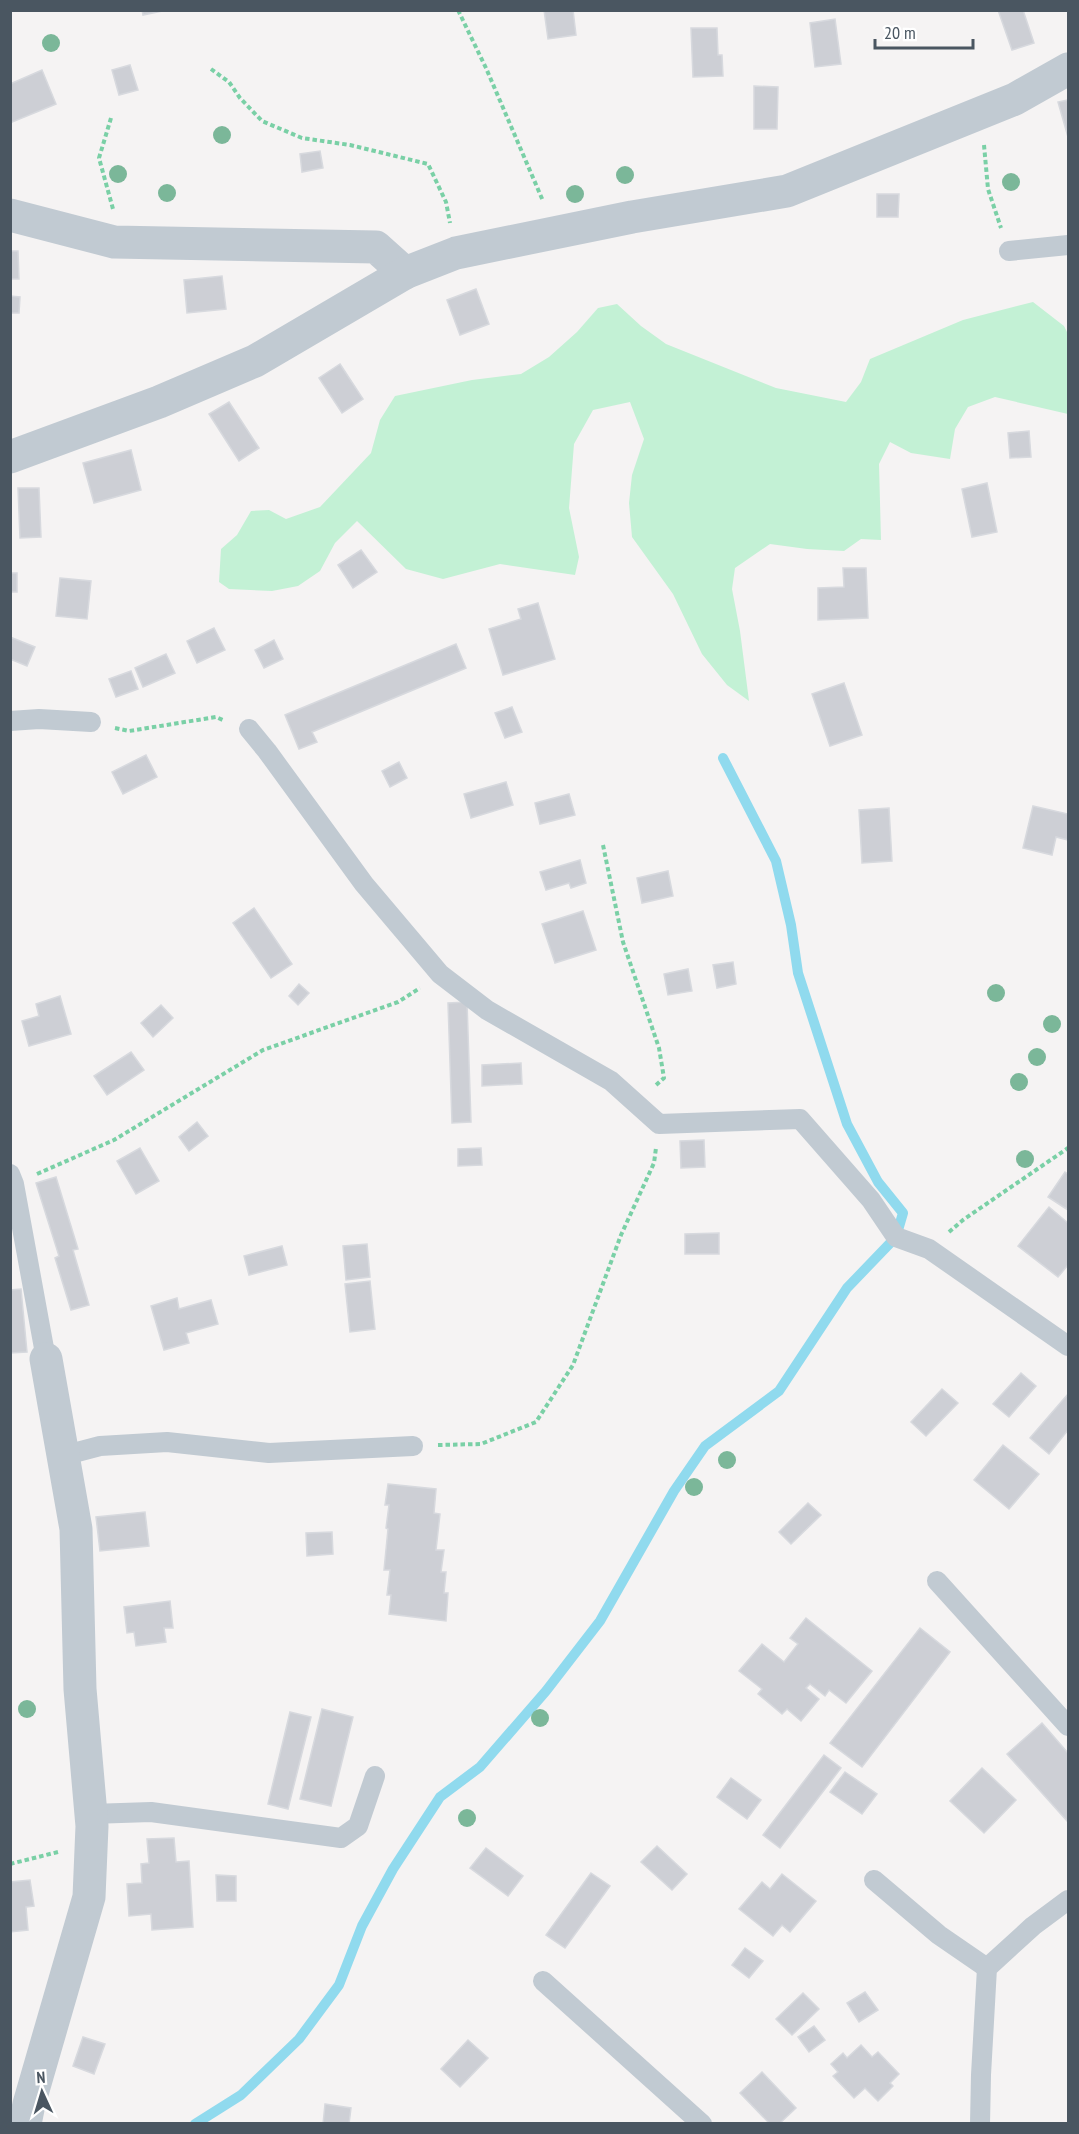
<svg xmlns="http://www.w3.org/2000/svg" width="1079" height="2134" font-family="'PT Sans Narrow',sans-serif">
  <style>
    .green { fill: #c3f1d5 }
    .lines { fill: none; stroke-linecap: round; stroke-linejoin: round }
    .stream { stroke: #90daee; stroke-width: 10 }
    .building { fill: #cdcfd5; stroke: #d7d9de; stroke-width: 1.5 }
    .path { stroke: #7ad0a6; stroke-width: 4; stroke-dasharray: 4.5 3; stroke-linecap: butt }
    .lane { stroke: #c1cad2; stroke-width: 20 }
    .street { stroke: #c1cad2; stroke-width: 33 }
    .tree { fill: #7bb799 }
  </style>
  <rect width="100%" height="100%" fill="#f5f3f3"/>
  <!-- green -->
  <polygon class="green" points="1033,302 1064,326 1068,334 1068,414 995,397 968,407 955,429 950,459 911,453 890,442 879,464 881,540 861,539 844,551 807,549 770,544 735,568 732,589 740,631 749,701 727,685 702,654 673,594 632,537 629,503 632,475 644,439 630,402 593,410 574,444 569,508 579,557 575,575 500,564 443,579 406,569 357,521 335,543 320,571 298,586 272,591 229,589 219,582 221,549 237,535 251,511 269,510 286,519 320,507 371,453 380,420 395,396 472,380 521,374 549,357 577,332 598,308 617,304 641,326 666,344 776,388 846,402 861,382 870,359 963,320"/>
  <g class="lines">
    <!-- stream -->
    <polyline class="stream" points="195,2124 241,2095 299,2039 339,1985 362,1926 393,1869 440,1797 480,1767 546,1691 600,1621 674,1491 705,1446 779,1391 847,1288 896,1237 903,1213 878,1182 847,1124 798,973 791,925 776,861 723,758"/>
  </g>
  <!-- building -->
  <g class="building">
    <polygon points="142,10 167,10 143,15"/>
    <polygon points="544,10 573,10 576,35 548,39"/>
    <polygon points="998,10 1023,10 1034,43 1012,50"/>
    <polygon points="835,19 841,64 815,67 810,23"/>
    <polygon points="691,28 717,28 718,55 722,55 723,76 693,77"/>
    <polygon points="130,65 138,90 119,95 112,70"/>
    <polygon points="42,70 56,104 10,123 10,84"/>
    <polygon points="754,86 778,87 777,129 754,129"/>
    <polygon points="1068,100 1068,137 1058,102"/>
    <polygon points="320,151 323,168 302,172 300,154"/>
    <polygon points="877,194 899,194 898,217 877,217"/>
    <polygon points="10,251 18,251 19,279 10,279"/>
    <polygon points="222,276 226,309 187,313 184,280"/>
    <polygon points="476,289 489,324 460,335 447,300"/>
    <polygon points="10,296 20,297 19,313 10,313"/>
    <polygon points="340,364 363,399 342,413 319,378"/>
    <polygon points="229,402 259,448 239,461 209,414"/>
    <polygon points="1029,431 1031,457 1010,458 1008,433"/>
    <polygon points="131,450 141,490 94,503 83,463"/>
    <polygon points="987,483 997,532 972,537 962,489"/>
    <polygon points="18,488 39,488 41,537 20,538"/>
    <polygon points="361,550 377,572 353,588 338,565"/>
    <polygon points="843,568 866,568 868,618 818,620 818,588 844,587"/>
    <rect x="10" y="573" width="7" height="19"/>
    <polygon points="60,578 91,581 87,619 56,616"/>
    <polygon points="538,603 555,659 503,675 489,629 521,619 518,609"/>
    <polygon points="214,628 225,650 197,663 187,641"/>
    <polygon points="10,637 35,647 27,666 10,659"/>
    <polygon points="274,640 283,659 264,668 255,650"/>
    <polygon points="456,644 466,668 312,732 317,742 299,749 285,715"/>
    <polygon points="166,654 175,673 143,687 135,668"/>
    <polygon points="131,671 138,689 116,697 109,679"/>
    <polygon points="844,683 862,735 830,746 812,694"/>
    <polygon points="512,707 522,732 505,738 495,713"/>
    <polygon points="146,755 157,777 123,794 112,772"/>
    <polygon points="399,762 407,778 390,787 382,771"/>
    <polygon points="506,782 513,805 471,818 464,794"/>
    <polygon points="569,794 575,815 540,824 535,803"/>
    <polygon points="1033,806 1068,814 1068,840 1056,837 1052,855 1023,848"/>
    <polygon points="889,808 892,861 862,863 859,810"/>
    <polygon points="580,860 586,883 571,888 569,883 546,890 540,872"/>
    <polygon points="668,871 673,896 642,903 637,878"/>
    <polygon points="254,908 292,964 271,978 233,923"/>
    <polygon points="583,911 596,950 555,963 542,924"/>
    <polygon points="733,962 736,984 717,988 713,965"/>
    <polygon points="688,969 692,991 668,995 664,974"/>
    <polygon points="299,984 309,993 298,1005 289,996"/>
    <polygon points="60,996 71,1034 29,1046 22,1021 39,1016 36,1004"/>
    <polygon points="467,1002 471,1122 452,1123 448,1003"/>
    <polygon points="161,1005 173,1018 153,1037 141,1023"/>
    <polygon points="131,1052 144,1070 107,1095 94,1076"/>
    <polygon points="521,1063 522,1084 482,1086 482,1065"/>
    <polygon points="197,1122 208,1136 189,1151 179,1137"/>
    <polygon points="704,1140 705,1167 681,1168 680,1141"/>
    <polygon points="140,1148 159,1181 136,1194 117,1161"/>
    <polygon points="481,1148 482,1165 458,1166 458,1149"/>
    <polygon points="1065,1172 1068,1174 1068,1210 1048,1197"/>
    <polygon points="56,1177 78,1249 73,1250 89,1305 71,1310 55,1258 59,1256 36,1183"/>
    <polygon points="1049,1207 1068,1223 1068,1265 1058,1277 1018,1246"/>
    <polygon points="719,1233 719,1254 685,1254 685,1234"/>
    <polygon points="367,1244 370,1277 346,1280 343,1246"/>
    <polygon points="282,1246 287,1265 249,1275 244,1256"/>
    <polygon points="370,1281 375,1329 350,1332 345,1284"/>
    <polygon points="21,1289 27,1352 10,1353 10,1290"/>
    <polygon points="177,1298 179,1309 211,1300 218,1324 186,1333 189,1343 164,1350 151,1306"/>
    <polygon points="1021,1373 1036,1386 1009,1417 993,1404"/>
    <polygon points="942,1389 958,1403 926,1436 911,1422"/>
    <polygon points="1068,1394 1068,1430 1049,1454 1030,1438"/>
    <polygon points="1003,1445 1039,1474 1009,1509 974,1480"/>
    <polygon points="388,1484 436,1489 434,1513 440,1514 436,1550 444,1550 441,1572 446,1572 444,1593 448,1593 446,1621 389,1614 391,1595 387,1595 390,1570 384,1570 388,1529 386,1528 389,1505 385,1505"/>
    <polygon points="808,1503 821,1515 791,1544 779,1532"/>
    <polygon points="145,1512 149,1546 100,1551 96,1517"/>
    <polygon points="332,1532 333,1554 307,1556 306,1533"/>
    <polygon points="170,1601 173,1628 164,1628 166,1642 136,1646 134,1632 127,1633 124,1607"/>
    <polygon points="806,1618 872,1671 846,1703 829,1690 825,1696 810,1684 806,1688 819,1699 801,1721 787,1709 782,1714 758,1694 762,1689 739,1671 762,1644 784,1662 798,1644 790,1638"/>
    <polygon points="920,1628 950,1652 862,1767 830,1743"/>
    <polygon points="322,1709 353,1717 331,1806 300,1799"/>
    <polygon points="290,1712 311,1717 288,1809 268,1804"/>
    <polygon points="1042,1723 1068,1753 1068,1822 1007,1754"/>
    <polygon points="824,1755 841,1768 780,1848 763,1835"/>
    <polygon points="982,1768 1016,1800 984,1833 950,1801"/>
    <polygon points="845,1772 877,1794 862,1814 830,1792"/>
    <polygon points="731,1778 761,1800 747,1819 717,1797"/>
    <polygon points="174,1838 176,1862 189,1861 193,1927 152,1930 151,1914 129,1916 127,1884 142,1883 141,1864 149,1863 147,1839"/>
    <polygon points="657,1846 687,1874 672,1890 641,1862"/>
    <polygon points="486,1848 523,1876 508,1896 470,1868"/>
    <polygon points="591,1873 610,1886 565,1948 546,1935"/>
    <polygon points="782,1874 816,1901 790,1932 782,1925 773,1936 739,1909 762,1882 770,1889"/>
    <polygon points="216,1875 236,1876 236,1901 217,1901"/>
    <polygon points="30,1880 34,1906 26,1907 28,1930 10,1932 10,1882"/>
    <polygon points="745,1948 763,1961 749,1978 732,1965"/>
    <polygon points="865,1992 878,2010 859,2022 847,2003"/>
    <polygon points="803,1993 819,2009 792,2035 776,2019"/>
    <polygon points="814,2026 825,2040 809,2052 798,2037"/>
    <polygon points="83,2037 105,2044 94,2074 73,2066"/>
    <polygon points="468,2040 488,2058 460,2087 441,2069"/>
    <polygon points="861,2045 872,2057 878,2052 899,2074 890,2083 893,2086 878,2101 865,2088 854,2098 833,2076 838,2072 831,2064 843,2053 847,2058"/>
    <polygon points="762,2072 796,2108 779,2124 770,2124 740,2093"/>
    <polygon points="325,2104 351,2108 349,2124 323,2124"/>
  </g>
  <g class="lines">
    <!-- path -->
    <g class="path">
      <polyline points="458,10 486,68 543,201"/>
      <polyline points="211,69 229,82 240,98 262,121 302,138 350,145 428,164 446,202 450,223"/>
      <polyline points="111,118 99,158 113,209"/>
      <polyline points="984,145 988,189 1001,228"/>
      <polyline points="115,728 129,731 216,717 225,721"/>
      <polyline points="603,845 623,942 659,1048 664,1078 655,1086"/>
      <polyline points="37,1174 114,1140 263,1050 398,1002 420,988"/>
      <polyline points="949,1232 963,1220 1068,1148"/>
      <polyline points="438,1445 481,1444 536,1422 573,1365 621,1235 654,1163 656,1148"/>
      <polyline points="10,1864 58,1852"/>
    </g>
    <!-- lane -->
    <g class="lane">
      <polyline points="1009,251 1068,245"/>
      <polyline points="10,721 39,719 91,722"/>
      <polyline points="249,729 267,751 364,884 440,974 487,1010 611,1081 659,1124 800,1119 871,1200 896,1237 929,1249 1068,1346"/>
      <polyline points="10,1174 14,1184 46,1359"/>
      <polyline points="62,1456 100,1446 167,1442 269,1453 413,1446"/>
      <polyline points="937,1581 1068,1726"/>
      <polyline points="91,1814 151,1812 341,1838 358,1826 375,1776"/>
      <polyline points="874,1880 939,1935 987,1968"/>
      <polyline points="543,1981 702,2124"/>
      <polyline points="980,2124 981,2075 987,1968 1033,1926 1068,1900"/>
    </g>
    <!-- street -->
    <g class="street">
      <polyline points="10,215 114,242 376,247 405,273"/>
      <polyline points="10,457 159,402 255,361 405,273 456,253 632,217 787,191 1015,99 1068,69"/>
      <polyline points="25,2124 29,2104 89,1897 92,1826 80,1689 76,1529 46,1359"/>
    </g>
  </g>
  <!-- trees -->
  <g class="tree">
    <circle cx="51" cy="43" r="9"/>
    <circle cx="222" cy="135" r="9"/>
    <circle cx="118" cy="174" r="9"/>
    <circle cx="625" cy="175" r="9"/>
    <circle cx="1011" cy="182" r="9"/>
    <circle cx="167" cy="193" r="9"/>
    <circle cx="575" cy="194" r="9"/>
    <circle cx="996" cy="993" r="9"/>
    <circle cx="1052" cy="1024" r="9"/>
    <circle cx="1037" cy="1057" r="9"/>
    <circle cx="1019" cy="1082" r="9"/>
    <circle cx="1025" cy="1159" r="9"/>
    <circle cx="727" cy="1460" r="9"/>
    <circle cx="694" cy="1487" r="9"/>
    <circle cx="27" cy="1709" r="9"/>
    <circle cx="540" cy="1718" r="9"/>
    <circle cx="467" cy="1818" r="9"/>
  </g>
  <!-- border -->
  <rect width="1079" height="2134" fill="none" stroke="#4a5661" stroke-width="24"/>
  <!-- north arrow -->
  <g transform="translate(42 2092) rotate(356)" stroke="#ffffff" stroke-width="4.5" paint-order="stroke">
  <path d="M0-4.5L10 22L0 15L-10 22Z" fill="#4a5661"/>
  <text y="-9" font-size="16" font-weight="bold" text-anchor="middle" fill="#4a5661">N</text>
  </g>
  <!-- scale -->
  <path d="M875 39v9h98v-9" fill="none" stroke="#4a5661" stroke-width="3"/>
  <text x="884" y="39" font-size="18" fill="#4a5661" stroke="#ffffff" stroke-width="4.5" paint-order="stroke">20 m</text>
</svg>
